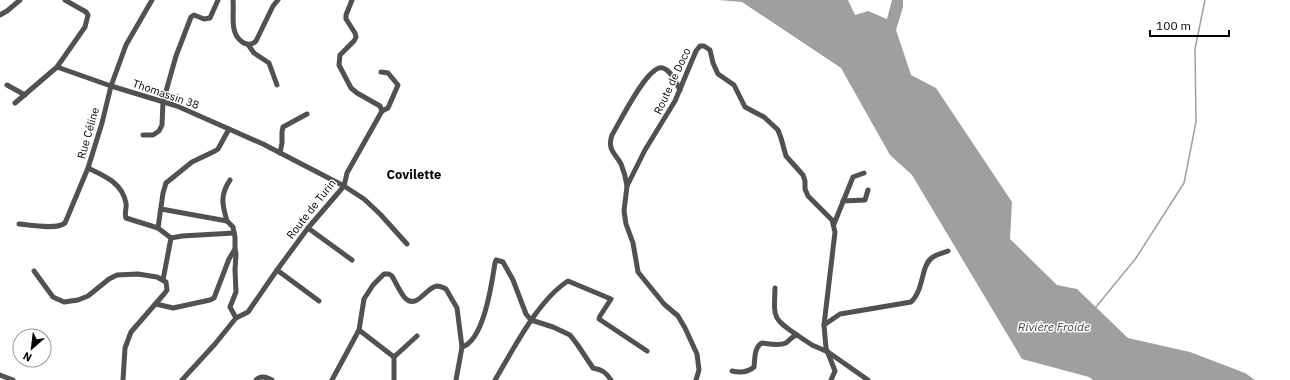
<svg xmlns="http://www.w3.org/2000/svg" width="1290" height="380" font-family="'IBM Plex Sans',sans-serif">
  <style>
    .water { fill: #9f9f9f }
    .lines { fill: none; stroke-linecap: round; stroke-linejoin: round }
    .stream { stroke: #9f9f9f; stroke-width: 1.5 }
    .minor { stroke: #515151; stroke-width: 5 }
    .labels { text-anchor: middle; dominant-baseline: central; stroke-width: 3; stroke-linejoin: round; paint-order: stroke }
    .street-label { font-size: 11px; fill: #000; stroke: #fff }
    .water-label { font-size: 12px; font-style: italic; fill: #404040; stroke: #fff }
    .quarter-label { font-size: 13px; font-weight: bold; fill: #000; stroke: #fff }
  </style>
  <rect width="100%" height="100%" fill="#fff"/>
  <!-- water -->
  <polygon class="water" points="718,0 848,0 855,15 868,11 887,19 892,0 903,0 903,7 896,30 911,75 936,88 1012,202 1010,239 1057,285 1077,289 1128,338 1190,352 1245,373 1255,380 1093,380 1089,377 1022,359 912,175 890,155 841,68 742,2"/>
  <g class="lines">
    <!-- stream -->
    <polyline class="stream" points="1096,307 1136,258 1184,183 1196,122 1195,49 1205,0"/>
    <!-- minor -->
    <g class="minor">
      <path d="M233 0C234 9 232 20 234 29 236 39 247 50 256 41L273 6 278 0"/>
      <polyline points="0,15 7,11 20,0"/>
      <polyline points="249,46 254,53 269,63 277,85"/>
      <polyline points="57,67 111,86 177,106 263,144 344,186 364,199 380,214 407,244"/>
      <polyline points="381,72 388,73 398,85 388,108 382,111"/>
      <polyline points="7,85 25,95"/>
      <polyline points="15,103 57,67 85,27 88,15 86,12 65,0"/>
      <polyline points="143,135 153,135 159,131 162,125 163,102 176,56 191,17 194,15 204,19 210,18 218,0"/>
      <polyline points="280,153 282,143 282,132 283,127 307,114"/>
      <path d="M88 168C105 176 122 183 126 203 127 208 124 213 126 218L158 228 171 238 163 280"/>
      <path d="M627 186C626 179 624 171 621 164 615 153 607 150 612 135 619 124 648 63 663 68 672 71 676 83 680 90"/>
      <polyline points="843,201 865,200 868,190"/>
      <path d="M227 221C222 204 220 195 230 180"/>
      <path d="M19 224C30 225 57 230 65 223L88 168 102 123 111 86 126 45 152 0"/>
      <polyline points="834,224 853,177 864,173"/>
      <polyline points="158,228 163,193 166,183 192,162 215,151 218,149 229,129"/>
      <polyline points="308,228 352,260"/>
      <polyline points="171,238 182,236 234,233"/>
      <polyline points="235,249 236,254 235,270 236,292 230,307 236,318"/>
      <polyline points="277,270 319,301"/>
      <polyline points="34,271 53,297 64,302 78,300 88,296 109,279 117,275 138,274 157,277 166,282 167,290 164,294 131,332 125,348 123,380"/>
      <path d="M775 288C774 318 772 318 797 335"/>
      <polyline points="156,304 173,308 210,300 214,298 229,259 235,249 235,237 233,227 227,221 161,209"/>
      <polyline points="359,330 394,357"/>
      <path d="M732 371C740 373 747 373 754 367 755 359 754 347 762 343 770 344 779 346 786 343 790 340 792 336 797 335L812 345 828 352 868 380"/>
      <polyline points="0,375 13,380"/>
      <polyline points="182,380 215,344 236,318 248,312 277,270 308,228 344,186 347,173 382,111 380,106 357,93 351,88 339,65 340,55 354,41 356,37 355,33 346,19 346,15 352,0"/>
      <path d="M256 380C261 375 266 377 272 380"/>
      <path d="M332 380 359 330 364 299 373 285 384 274H389L392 276C396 283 400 292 405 298 417 310 426 287 437 286 440 286 444 288 446 289L457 308 462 347C484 341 492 282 495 263L496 260 503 262 513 280 526 314 531 320 553 327 570 335 577 344 593 368C602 370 606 372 611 380"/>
      <polyline points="394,380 394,357 417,336"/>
      <polyline points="456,380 462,347"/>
      <path d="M495 380C513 350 538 300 568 281L611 299 600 316 599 319 647 351"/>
      <polyline points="696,380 699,370 697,354 685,328 678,316 664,304 638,272 633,243 626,224 624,211 627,186 645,150 675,101 696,51 700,46 704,46 710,50 713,63 718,74 734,85 745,107 764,117 778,130 781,138 786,156 803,175 805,181 805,189 808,196 832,220 835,232 824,325"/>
      <path d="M831 380 835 371 826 348 824 325 840 314 911 302C925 289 920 265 933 257 937 254 943 253 948 251"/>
    </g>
  </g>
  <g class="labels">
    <!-- street labels -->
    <g class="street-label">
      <text transform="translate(672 81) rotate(-65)">Route de Doco</text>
      <text transform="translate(166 94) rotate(19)">Thomassin 38</text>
      <text transform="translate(88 133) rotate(-74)">Rue Céline</text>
      <text transform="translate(311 209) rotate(-52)">Route de Turin</text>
    </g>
    <!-- water labels -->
    <g class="water-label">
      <text x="1054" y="326">Rivière Froide</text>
    </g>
    <!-- quarter labels -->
    <g class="quarter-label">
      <text x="414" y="174">Covilette</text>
    </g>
  </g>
  <!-- north arrow -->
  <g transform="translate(32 348) rotate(208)"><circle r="19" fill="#ffffff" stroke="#999999"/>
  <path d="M0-3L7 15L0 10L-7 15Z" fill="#000000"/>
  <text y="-6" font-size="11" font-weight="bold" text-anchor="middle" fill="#000000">N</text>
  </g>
  <!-- scale -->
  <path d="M1150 30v6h79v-6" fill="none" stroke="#000000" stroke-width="2"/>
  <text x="1156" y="30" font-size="12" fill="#000000" stroke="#ffffff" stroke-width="3" paint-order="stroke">100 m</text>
</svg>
